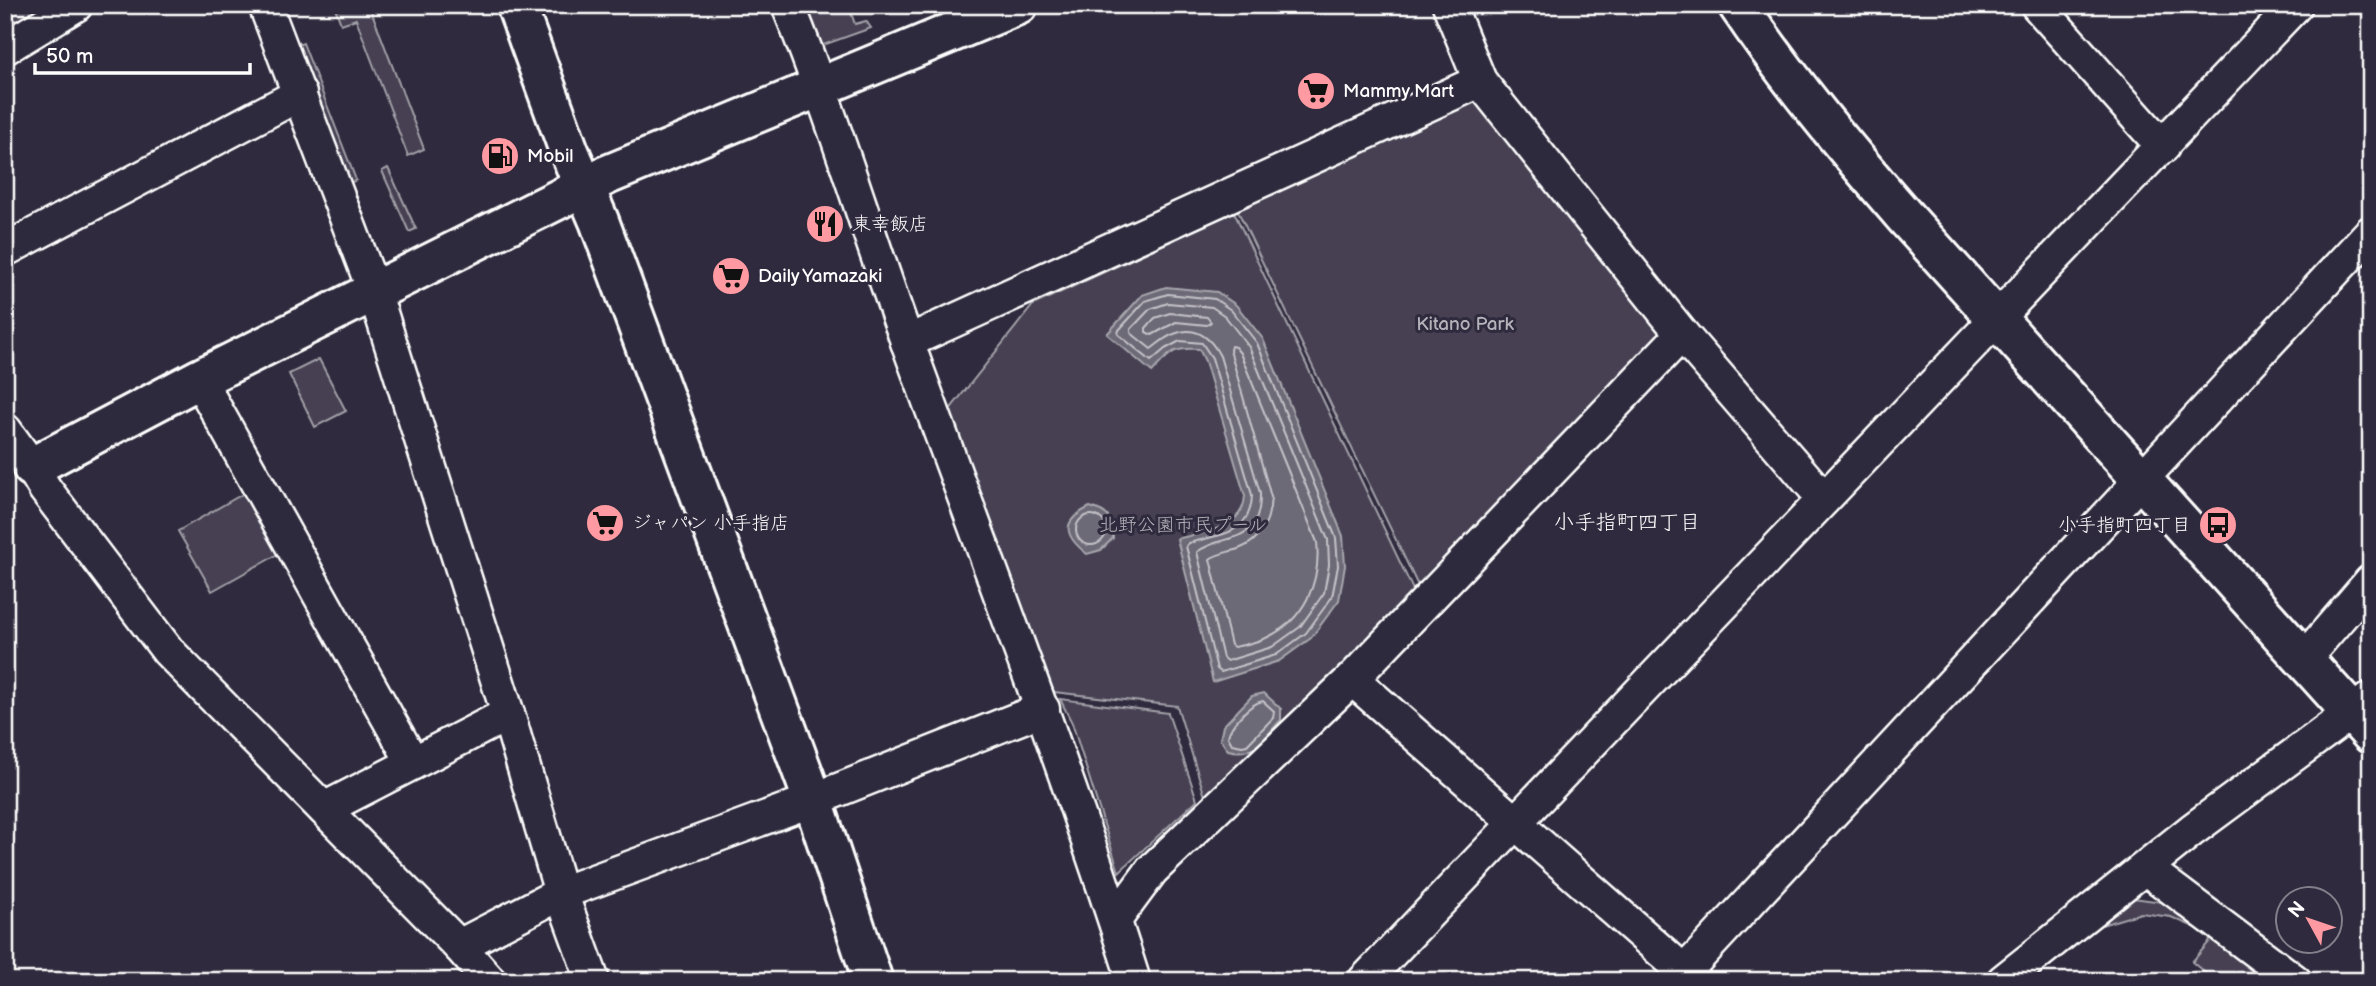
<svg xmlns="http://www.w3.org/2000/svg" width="2376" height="986" font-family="'Balsamiq Sans','Klee One',sans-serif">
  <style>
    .green { fill: #464152; stroke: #a2a0a8; stroke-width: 2 }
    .water { fill: #6d6a77; stroke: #a7a6ad; stroke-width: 2 }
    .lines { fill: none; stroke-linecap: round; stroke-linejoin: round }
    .shore { stroke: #c5c3c9; stroke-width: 2 }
    .minor-casing { stroke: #fff; stroke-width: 37 }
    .tertiary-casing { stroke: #fff; stroke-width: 44 }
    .minor { stroke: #2f2a3d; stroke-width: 32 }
    .tertiary { stroke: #2f2a3d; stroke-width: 38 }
    .labels { text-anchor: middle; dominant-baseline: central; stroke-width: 6; stroke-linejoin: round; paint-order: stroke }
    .poi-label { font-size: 19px; fill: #fff; stroke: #2f2a3d; text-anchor: start }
    .park-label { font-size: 19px; fill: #b5b3ba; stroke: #2f2a3d }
    .neighbourhood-label { font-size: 21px; fill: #fff; stroke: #2f2a3d }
  </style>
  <rect width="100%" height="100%" fill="#2f2a3d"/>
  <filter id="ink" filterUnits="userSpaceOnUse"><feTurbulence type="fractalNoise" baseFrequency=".0143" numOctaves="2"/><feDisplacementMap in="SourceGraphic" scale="14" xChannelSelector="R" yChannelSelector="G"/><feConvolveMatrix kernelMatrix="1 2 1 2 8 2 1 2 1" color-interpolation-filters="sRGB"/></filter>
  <g filter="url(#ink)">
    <!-- green -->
    <g class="green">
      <polygon points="5,5 49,5 5,31"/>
      <polygon points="334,5 369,5 424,149 408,156 356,19 341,24"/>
      <polygon points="800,5 848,5 855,24 866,21 871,28 815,48"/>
      <polygon points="303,43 356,180 344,186 292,47"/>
      <polygon points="1477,91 1677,333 1421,592 1235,205"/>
      <polygon points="388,168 416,229 409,232 382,171"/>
      <polygon points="1234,212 1416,596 1207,803 1177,706 1054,692 948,412 1033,305"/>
      <polygon points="319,359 346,411 315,427 289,374"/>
      <polygon points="246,492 280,553 212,591 178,531"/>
      <polygon points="1060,699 1168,713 1197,800 1119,872 1072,723"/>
      <polygon points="2133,898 2177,904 2280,981 2215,981 2192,962 2210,941 2208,933 2171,917 2141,913 2092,928"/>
    </g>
    <!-- water -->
    <g class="water">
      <path d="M1166 287 1217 292 1236 305 1263 339 1343 536 1345 566 1339 600 1311 638 1279 661 1213 682 1177 539C1205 531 1243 530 1245 496L1205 361 1199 349C1172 347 1170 353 1152 372L1107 334 1142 295Z"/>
      <path d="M1090 507C1109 512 1113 519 1113 538L1101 550 1087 554C1063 535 1061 521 1090 507Z"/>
      <path d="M1264 693 1281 709V720C1262 739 1256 757 1228 750L1220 739 1223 726 1252 696Z"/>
    </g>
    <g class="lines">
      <!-- shore -->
      <g class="shore">
        <path d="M1168 294 1215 299 1231 310 1257 343 1336 538 1338 566 1332 597 1306 633 1276 655 1221 672 1217 669 1186 546 1189 543C1220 534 1251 535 1252 495L1212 358 1202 343 1180 341 1165 349 1151 361 1118 334 1119 330 1145 301Z"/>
        <path d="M1168 303 1212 307 1225 316 1249 347 1328 540 1329 565 1324 593 1300 627 1272 647 1227 661 1223 658 1197 552C1226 531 1261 548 1260 493L1220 356C1211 338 1196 325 1174 334 1165 337 1158 344 1151 349L1131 333V329L1150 309Z"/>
        <polygon points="1170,313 1207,317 1211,322 1207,325 1176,322 1152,335 1146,332 1146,328 1155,318"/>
        <path d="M1231 346 1235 347 1240 353 1317 542C1321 582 1305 620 1266 638 1256 642 1245 645 1234 647L1231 645 1210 559C1218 553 1231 552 1241 548 1263 539 1270 517 1271 497L1230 350Z"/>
        <circle cx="1091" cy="530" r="15"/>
        <path d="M1263 701 1274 711 1273 718 1247 745 1242 746 1232 744 1228 737C1230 725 1250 703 1263 701Z"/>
      </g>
      <defs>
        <g id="minor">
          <polyline points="265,5 374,291 508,714 561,893 593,981"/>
          <path d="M788 5C833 116 867 231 908 344 985 556 1066 766 1134 981"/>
          <polyline points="1449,5 1480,81 1682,334 1824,499"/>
          <polyline points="2037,5 2163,147"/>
          <polyline points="5,48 76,5"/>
          <polyline points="5,250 300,94"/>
          <polyline points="907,342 1480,81"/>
          <polyline points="199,379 413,763"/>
          <polyline points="5,430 32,467 45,489 168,651 459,946 490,981"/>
          <polyline points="2304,659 2371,581"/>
          <polyline points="1352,679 1682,334"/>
          <polyline points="324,809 508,714"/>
          <polyline points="2145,868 2295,981"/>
          <polyline points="1115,920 1152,870 1352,679 1695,981"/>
          <polyline points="459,946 561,893 813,800 1043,709"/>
          <polyline points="1364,981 2296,5"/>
          <polyline points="1676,981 2371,232"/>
          <polyline points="2003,981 2192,830 2371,698"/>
        </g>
        <g id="tertiary">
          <polyline points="516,5 569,151 599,221 813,800 873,981"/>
          <path d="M1738 5C1789 81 1846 149 1905 217L2371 734"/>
          <polyline points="32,467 199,379 607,175 1018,5"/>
        </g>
      </defs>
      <!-- minor casing -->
      <use href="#minor" class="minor-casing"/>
      <!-- tertiary casing -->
      <use href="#tertiary" class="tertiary-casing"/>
      <!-- minor -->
      <use href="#minor" class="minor"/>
      <!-- tertiary -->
      <use href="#tertiary" class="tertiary"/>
    </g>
  </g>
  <!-- icons -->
  <defs>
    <symbol id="supermarket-disc" viewBox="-11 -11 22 22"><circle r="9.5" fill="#ff9aa2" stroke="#2f2a3d"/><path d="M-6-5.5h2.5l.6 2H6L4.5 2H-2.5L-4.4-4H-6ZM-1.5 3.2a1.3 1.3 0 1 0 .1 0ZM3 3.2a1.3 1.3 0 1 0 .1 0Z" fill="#111"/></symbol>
    <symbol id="fuel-disc" viewBox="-11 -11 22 22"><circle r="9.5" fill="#ff9aa2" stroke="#2f2a3d"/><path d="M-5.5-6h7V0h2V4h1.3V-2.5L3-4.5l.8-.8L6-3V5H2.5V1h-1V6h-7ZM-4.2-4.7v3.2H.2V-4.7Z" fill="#111"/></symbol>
    <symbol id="restaurant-disc" viewBox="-11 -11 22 22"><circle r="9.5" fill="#ff9aa2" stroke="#2f2a3d"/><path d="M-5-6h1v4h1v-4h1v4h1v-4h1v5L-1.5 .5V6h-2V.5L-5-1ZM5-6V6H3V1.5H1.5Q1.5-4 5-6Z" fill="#111"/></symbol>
    <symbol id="bus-disc" viewBox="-11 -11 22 22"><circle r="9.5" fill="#ff9aa2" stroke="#2f2a3d"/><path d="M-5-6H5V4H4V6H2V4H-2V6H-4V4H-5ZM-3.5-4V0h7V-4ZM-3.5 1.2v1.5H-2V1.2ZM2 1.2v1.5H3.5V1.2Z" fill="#111"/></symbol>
  </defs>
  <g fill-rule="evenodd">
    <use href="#supermarket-disc" x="1294" y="69" width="44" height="44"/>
    <use href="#fuel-disc" x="478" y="134" width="44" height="44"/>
    <use href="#restaurant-disc" x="803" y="202" width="44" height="44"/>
    <use href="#supermarket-disc" x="709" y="254" width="44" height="44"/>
    <use href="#supermarket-disc" x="583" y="501" width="44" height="44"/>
    <use href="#bus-disc" x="2196" y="503" width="44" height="44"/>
  </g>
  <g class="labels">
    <!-- poi labels -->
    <g class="poi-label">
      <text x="1343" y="91">Mammy Mart</text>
      <text x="527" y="156">Mobil</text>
      <text x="852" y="224">東幸飯店</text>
      <text x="758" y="276">Daily Yamazaki</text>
      <text x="632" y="523">ジャパン 小手指店</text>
      <text x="2191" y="525" text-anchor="end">小手指町四丁目</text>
    </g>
    <!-- park labels -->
    <g class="park-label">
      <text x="1465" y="324">Kitano Park</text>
      <text x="1183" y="525">北野公園市民プール</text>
    </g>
    <!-- neighbourhood labels -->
    <g class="neighbourhood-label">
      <text x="1627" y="522">小手指町四丁目</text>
    </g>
  </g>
  <!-- margin -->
  <rect width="2376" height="986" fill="none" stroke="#2f2a3d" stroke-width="28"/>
  <rect x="14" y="14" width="2348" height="958" fill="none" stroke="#fff" stroke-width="2.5" filter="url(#ink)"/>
  <!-- north arrow -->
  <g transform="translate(2309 920) rotate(310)"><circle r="33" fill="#2f2a3d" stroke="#827f8b" stroke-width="2"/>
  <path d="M0-5L12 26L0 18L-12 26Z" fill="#ff9aa2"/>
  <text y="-10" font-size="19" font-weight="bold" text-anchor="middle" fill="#ffffff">N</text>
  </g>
  <!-- scale -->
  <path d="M35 63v10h215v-10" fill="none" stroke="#ffffff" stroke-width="3.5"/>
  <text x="46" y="63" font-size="21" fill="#ffffff" stroke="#2f2a3d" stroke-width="5" paint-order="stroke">50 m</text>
</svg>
